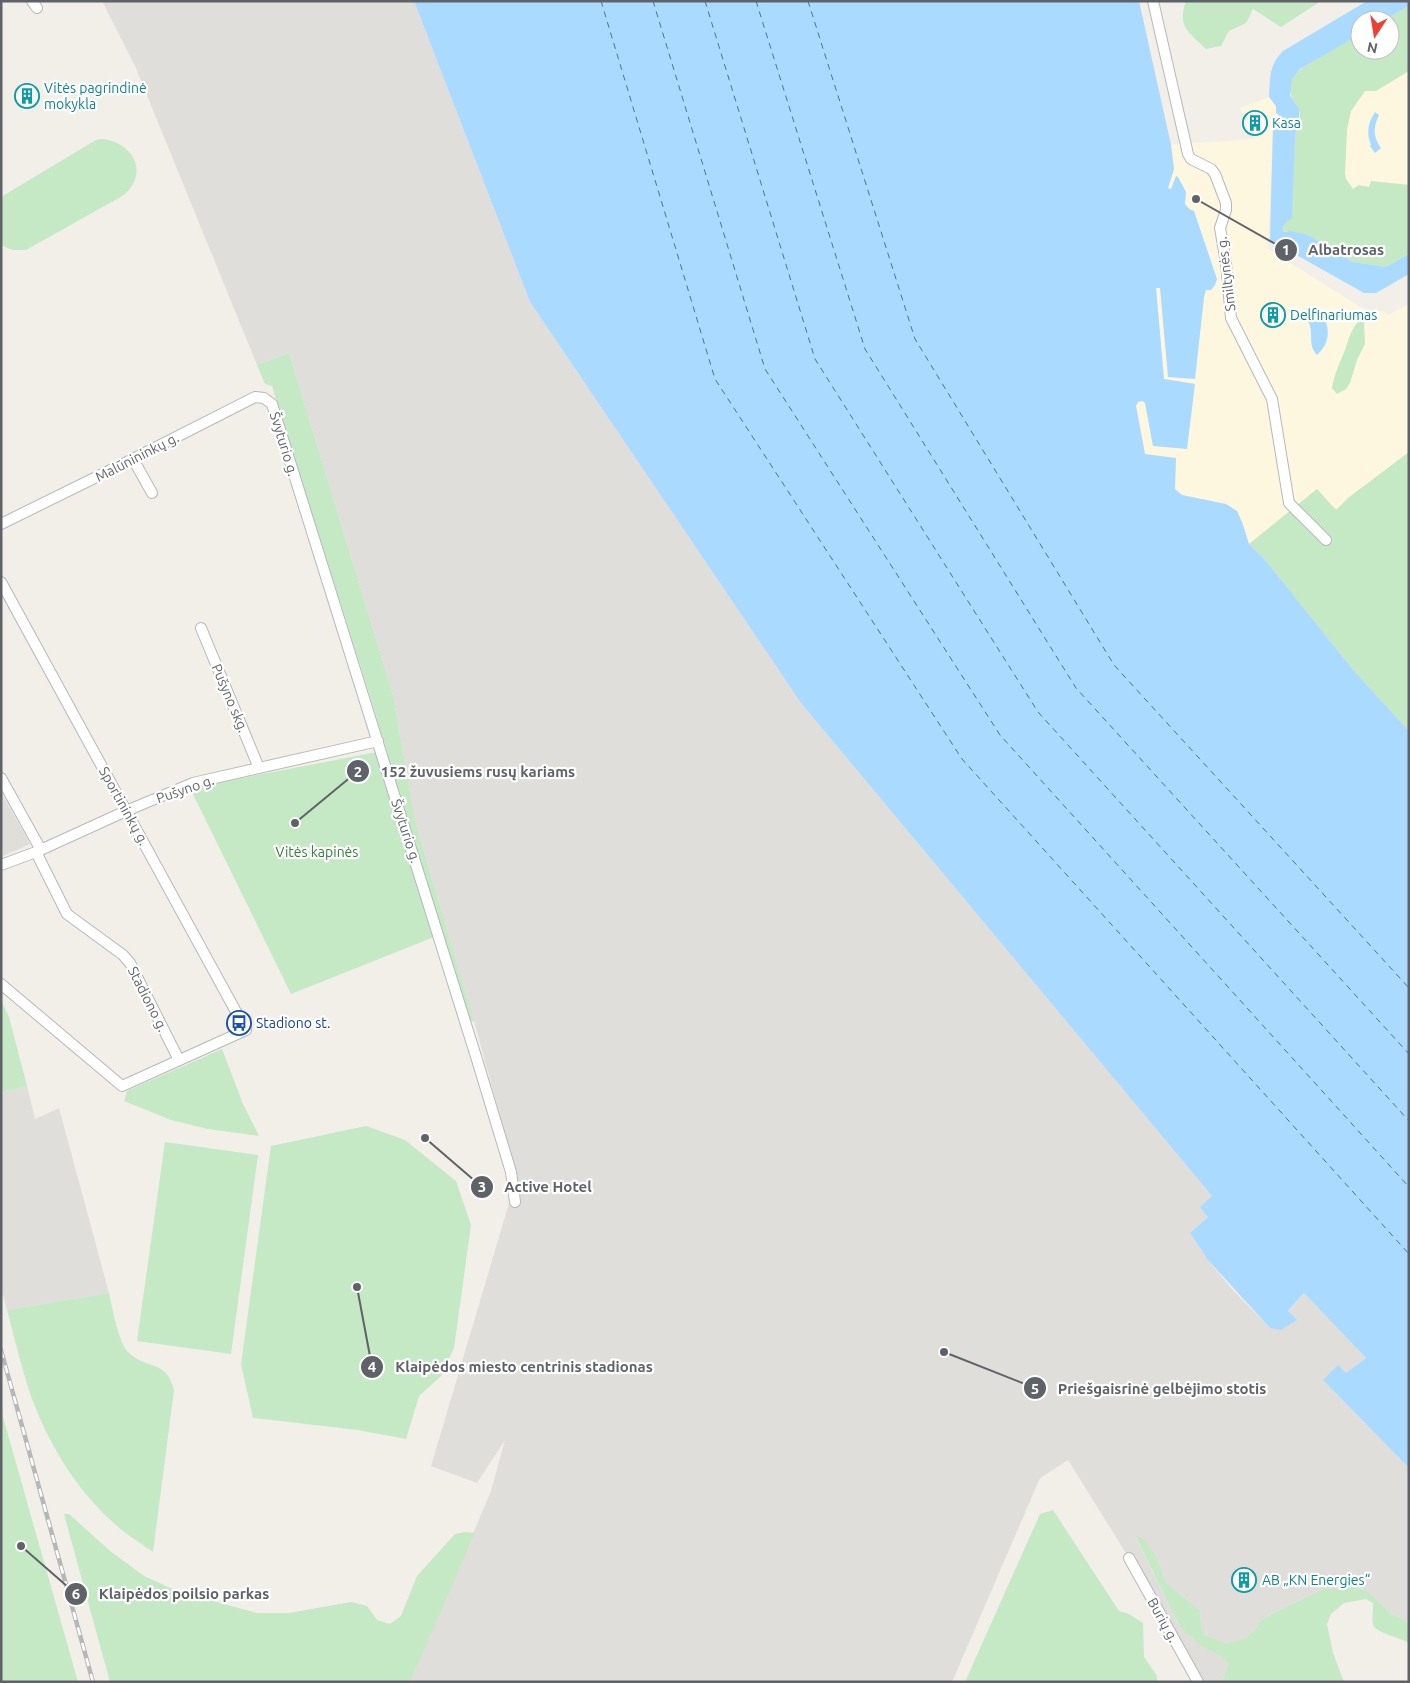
<svg xmlns="http://www.w3.org/2000/svg" width="1410" height="1683" font-family="Ubuntu,sans-serif">
  <style>
    .commercial { fill: #fef7e0 }
    .industrial { fill: #e0deda }
    .green { fill: #c5e8c5 }
    .water { fill: #aadaff }
    .lines { fill: none; stroke-linecap: round; stroke-linejoin: round }
    .ferry { stroke: #4174aa; stroke-width: 1; stroke-dasharray: 6 5; stroke-linecap: butt }
    .minor-casing { stroke: #b5b8bc; stroke-width: 12 }
    .minor { stroke: #fff; stroke-width: 10 }
    .rail-casing { stroke: #b6b7b8; stroke-width: 4.5 }
    .rail { stroke: #fff; stroke-width: 2.5; stroke-dasharray: 8; stroke-linecap: butt }
    .labels { text-anchor: middle; dominant-baseline: central; stroke-width: 4.5; stroke-linejoin: round; paint-order: stroke }
    .culture-label { font-size: 14px; fill: #0d838f; stroke: #fff; text-anchor: start }
    .street-label { font-size: 14px; fill: #5f6368; stroke: #fff }
    .park-label { font-size: 14px; fill: #348238; stroke: #fff }
    .transit-label { font-size: 14px; fill: #164399; stroke: #fff; text-anchor: start }
    .leader { fill: none; stroke: #5f6368; stroke-width: 2 }
    .callout-dot { fill: #5f6368; stroke: #fff; stroke-width: 2 }
    .mark-label { font-size: 15px; text-anchor: middle; font-weight: bold; fill: #fff }
    .callout-label { font-size: 15px; text-anchor: middle; font-weight: bold; fill: #5f6368; stroke: #fff; stroke-width: 4.5; stroke-linejoin: round; paint-order: stroke }
  </style>
  <rect width="100%" height="100%" fill="#f1efe8"/>
  <!-- commercial -->
  <g class="commercial">
    <polygon points="1409,71 1409,185 1372,181 1369,188 1353,189 1346,179 1345,173 1347,129 1351,111 1365,91"/>
    <polygon points="1269,97 1276,106 1276,113 1279,115 1278,122 1273,126 1268,249 1362,308 1373,312 1384,311 1388,315 1409,304 1409,452 1348,498 1336,510 1317,489 1249,544 1242,522 1226,504 1182,495 1175,490 1174,485 1145,454 1136,405 1138,402 1142,401 1145,403 1153,446 1194,383 1164,380 1156,288 1160,287 1195,379 1204,297 1206,290 1189,209 1185,204 1184,198 1176,177 1171,189 1168,188 1174,169 1171,145 1255,139 1240,108"/>
  </g>
  <!-- industrial -->
  <g class="industrial">
    <polygon points="102,1 414,1 530,302 801,703 1212,1196 1208,1217 1190,1233 1208,1260 1231,1288 1270,1328 1296,1320 1288,1312 1304,1293 1366,1358 1346,1373 1338,1366 1323,1380 1409,1468 1409,1623 1390,1613 1368,1591 1353,1587 1341,1589 1323,1589 1268,1616 1260,1622 1255,1630 1246,1638 1226,1645 1205,1635 1201,1625 1200,1610 1166,1583 1158,1561 1135,1536 1180,1627 1201,1646 1222,1657 1228,1664 1222,1682 1198,1682 1129,1558 1068,1460 1040,1478 952,1682 410,1682 491,1491 505,1440 477,1483 431,1466 510,1200 520,1188 474,1021 415,821 393,695 289,353 257,365 135,66"/>
    <polygon points="1,792 30,844 1,857"/>
    <polygon points="27,1086 35,1119 59,1108 109,1293 7,1310 1,1288 1,1092"/>
  </g>
  <!-- green -->
  <g class="green">
    <path d="M1186 1H1321L1281 27 1253 9 1246 23 1229 31 1221 46 1206 49C1188 31 1177 27 1186 1Z"/>
    <path d="M1409 6V71L1376 91H1365L1351 111 1347 129 1345 173 1346 179 1353 189 1359 185 1369 187 1371 181 1409 185V254L1386 267 1353 262 1308 235 1283 231 1295 134C1299 128 1302 114 1298 108 1293 98 1286 91 1292 79 1299 65 1345 43 1360 34V50H1390V20H1384Z"/>
    <path d="M102 139C132 142 150 172 124 195L26 250H12L1 245V197L96 140Z"/>
    <path d="M1364 321 1365 344 1357 360 1350 383 1346 389 1337 394 1332 388C1334 374 1340 363 1345 350 1349 339 1350 331 1358 322Z"/>
    <polygon points="289,353 393,695 415,821 474,1021 469,1022 374,709 272,386 265,384 257,365"/>
    <polygon points="1409,452 1409,731 1354,671 1266,561 1249,544 1317,489 1336,510 1348,498"/>
    <polygon points="377,752 434,937 291,994 190,788"/>
    <polygon points="1,1000 9,1017 27,1086 1,1092"/>
    <polygon points="222,1049 243,1104 259,1136 208,1129 171,1120 124,1101 127,1091"/>
    <polygon points="366,1126 405,1140 456,1181 471,1225 454,1348 441,1376 419,1396 406,1439 358,1430 253,1418 241,1364 271,1146"/>
    <polygon points="165,1142 258,1155 231,1354 137,1341"/>
    <path d="M109 1293C112 1307 119 1344 128 1352 147 1371 166 1358 174 1390L153 1552C141 1543 127 1535 116 1525 77 1491 50 1446 32 1399 22 1370 15 1340 7 1310Z"/>
    <polygon points="1,1410 78,1682 1,1682"/>
    <polygon points="1053,1510 1119,1611 1129,1614 1143,1623 1144,1657 1157,1676 1157,1682 965,1682 1040,1514"/>
    <polygon points="64,1514 69,1514 110,1551 144,1576 177,1591 257,1613 289,1613 351,1602 367,1606 377,1620 390,1624 401,1616 417,1576 455,1534 465,1532 475,1533 410,1682 110,1682"/>
    <path d="M1135 1535 1146 1541 1158 1561 1166 1583 1200 1610 1201 1625 1205 1635 1226 1644 1246 1638 1255 1630 1260 1622 1268 1616 1323 1589H1341L1353 1587 1368 1591 1390 1613 1409 1623V1643C1399 1637 1375 1633 1373 1624 1372 1617 1373 1610 1373 1603L1366 1599 1344 1603 1331 1614 1327 1624 1333 1653 1344 1682H1222L1228 1664 1222 1657 1201 1646 1180 1627Z"/>
  </g>
  <!-- water -->
  <g class="water">
    <polygon points="414,1 1139,1 1171,145 1174,169 1168,188 1171,189 1176,176 1178,177 1186,192 1185,204 1189,209 1194,211 1217,279 1215,285 1211,290 1206,290 1204,297 1195,379 1168,377 1160,288 1156,288 1164,379 1195,384 1187,449 1153,446 1145,403 1142,401 1138,402 1136,406 1145,454 1176,458 1175,489 1182,495 1226,504 1237,511 1242,522 1249,544 1266,561 1354,671 1409,731 1409,1468 1323,1380 1338,1365 1346,1373 1366,1358 1304,1293 1288,1311 1297,1320 1281,1330 1270,1328 1208,1260 1190,1233 1208,1217 1200,1207 1212,1196 801,703 530,302"/>
    <path d="M1367 1H1409V6L1384 20H1360V34L1300 69 1292 79 1290 95 1299 109V128L1295 134 1292 218C1287 222 1282 224 1283 231L1285 232 1290 231 1308 235 1353 262 1386 267 1409 254V274L1376 293H1364L1270 240 1273 126 1278 122 1279 115 1276 113V106L1269 97C1270 78 1269 65 1283 51Z"/>
    <path d="M1375 112 1379 115C1373 127 1373 137 1381 148L1375 153 1370 146 1371 145C1366 132 1368 123 1375 112Z"/>
    <path d="M1307 307C1330 312 1335 340 1317 355 1308 345 1313 337 1310 326 1309 321 1306 320 1304 315Z"/>
  </g>
  <g class="lines">
    <!-- ferry -->
    <g class="ferry">
      <polyline points="601,1 715,379 962,759 1409,1254"/>
      <polyline points="653,1 765,369 1000,735 1409,1187"/>
      <polyline points="705,1 815,359 1038,712 1409,1121"/>
      <polyline points="756,1 865,349 1076,688 1409,1054"/>
      <polyline points="808,1 915,339 1114,665 1409,988"/>
    </g>
    <defs>
      <g id="minor">
        <polyline points="32,1 37,8"/>
        <polyline points="1153,1 1188,154 1191,159 1211,169 1215,174 1226,203 1226,210 1220,228 1226,263 1231,318 1272,399 1289,503 1326,540"/>
        <polyline points="133,459 152,493"/>
        <polyline points="1,524 133,459 255,397 264,398 272,404 478,1063 511,1172 515,1202"/>
        <polyline points="1,582 246,1030 122,1086 1,984"/>
        <polyline points="201,628 259,768"/>
        <polyline points="1,778 41,850"/>
        <polyline points="36,852 67,914 123,955 130,963 179,1060"/>
        <polyline points="1,865 36,852 126,811 193,783 378,741"/>
        <polyline points="1129,1558 1198,1682"/>
      </g>
    </defs>
    <!-- minor casing -->
    <use href="#minor" class="minor-casing"/>
    <!-- minor -->
    <use href="#minor" class="minor"/>
    <defs>
      <polyline id="rail" points="1,1350 93,1682"/>
    </defs>
    <!-- rail casing -->
    <use href="#rail" class="rail-casing"/>
    <!-- rail -->
    <use href="#rail" class="rail"/>
  </g>
  <!-- icons -->
  <defs>
    <symbol id="building-ring" viewBox="-11 -11 22 22"><circle r="9.5" fill="#fff" stroke="#0f9aa8" stroke-width="1.5"/><path d="M-4-6H4V6H1V3H-1V6H-4ZM-2.5-4.3h1.7v1.8h-1.7ZM.8-4.3h1.7v1.8H.8ZM-2.5-1h1.7V.8h-1.7ZM.8-1h1.7V.8H.8Z" fill="#0f9aa8"/></symbol>
    <symbol id="bus-ring" viewBox="-11 -11 22 22"><circle r="9.5" fill="#fff" stroke="#1a4fb4" stroke-width="1.5"/><path d="M-5-6H5V4H4V6H2V4H-2V6H-4V4H-5ZM-3.5-4V0h7V-4ZM-3.5 1.2v1.5H-2V1.2ZM2 1.2v1.5H3.5V1.2Z" fill="#1a4fb4"/></symbol>
  </defs>
  <g fill-rule="evenodd">
    <use href="#building-ring" x="13" y="82" width="28" height="28"/>
    <use href="#building-ring" x="1241" y="109" width="28" height="28"/>
    <use href="#building-ring" x="1259" y="301" width="28" height="28"/>
    <use href="#bus-ring" x="225" y="1009" width="28" height="28"/>
    <use href="#building-ring" x="1230" y="1566" width="28" height="28"/>
  </g>
  <g class="labels">
    <!-- culture labels -->
    <g class="culture-label">
      <text x="44" y="88">Vitės pagrindinė<tspan x="44" dy="16">mokykla</tspan></text>
      <text x="1272" y="123">Kasa</text>
      <text x="1290" y="315">Delfinariumas</text>
      <text x="1262" y="1580">AB „KN Energies“</text>
    </g>
    <!-- street labels -->
    <g class="street-label">
      <text transform="translate(1226 274) rotate(-97)">Smiltynės g.</text>
      <text transform="translate(284 444) rotate(73)">Švyturio g.</text>
      <text transform="translate(137 457) rotate(-27)">Malūnininkų g.</text>
      <text transform="translate(230 698) rotate(67)">Pušyno skg.</text>
      <text transform="translate(185 789) rotate(-19)">Pušyno g.</text>
      <text transform="translate(124 806) rotate(61)">Sportininkų g.</text>
      <text transform="translate(406 831) rotate(72)">Švyturio g.</text>
      <text transform="translate(148 999) rotate(63)">Stadiono g.</text>
      <text transform="translate(1163 1620) rotate(61)">Burių g.</text>
    </g>
    <!-- park labels -->
    <g class="park-label">
      <text x="317" y="852">Vitės kapinės</text>
    </g>
    <!-- transit labels -->
    <g class="transit-label">
      <text x="256" y="1023">Stadiono st.</text>
    </g>
  </g>
  <!-- callouts -->
  <path class="leader" d="M1196 199L1286 250M295 823L358 771M425 1138L482 1187M357 1287L372 1367M944 1352L1035 1388M21 1546L76 1594"/>
  <g class="callout-dot">
    <circle cx="1196" cy="199" r="5"/>
    <circle cx="295" cy="823" r="5"/>
    <circle cx="425" cy="1138" r="5"/>
    <circle cx="357" cy="1287" r="5"/>
    <circle cx="944" cy="1352" r="5"/>
    <circle cx="21" cy="1546" r="5"/>
    <circle cx="1286" cy="250" r="12"/>
    <circle cx="358" cy="771" r="12"/>
    <circle cx="482" cy="1187" r="12"/>
    <circle cx="372" cy="1367" r="12"/>
    <circle cx="1035" cy="1388" r="12"/>
    <circle cx="76" cy="1594" r="12"/>
  </g>
  <g class="mark-label">
    <text x="1286" y="255">1</text>
    <text x="358" y="777">2</text>
    <text x="482" y="1192">3</text>
    <text x="372" y="1372">4</text>
    <text x="1035" y="1394">5</text>
    <text x="76" y="1599">6</text>
  </g>
  <g class="callout-label">
    <text x="1346" y="255">Albatrosas</text>
    <text x="478" y="777">152 žuvusiems rusų kariams</text>
    <text x="548" y="1192">Active Hotel</text>
    <text x="524" y="1372">Klaipėdos miesto centrinis stadionas</text>
    <text x="1162" y="1394">Priešgaisrinė gelbėjimo stotis</text>
    <text x="184" y="1599">Klaipėdos poilsio parkas</text>
  </g>
  <!-- border -->
  <rect width="1410" height="1683" fill="none" stroke="#5f6368" stroke-width="5"/>
  <!-- north arrow -->
  <g transform="translate(1375 35) rotate(192)"><circle r="24" fill="#ffffff" stroke="#bfc1c3"/>
  <path d="M0-4L9 19L0 12L-9 19Z" fill="#ea4335"/>
  <text y="-8" font-size="14" font-weight="bold" text-anchor="middle" fill="#5f6368">N</text>
  </g>
</svg>
